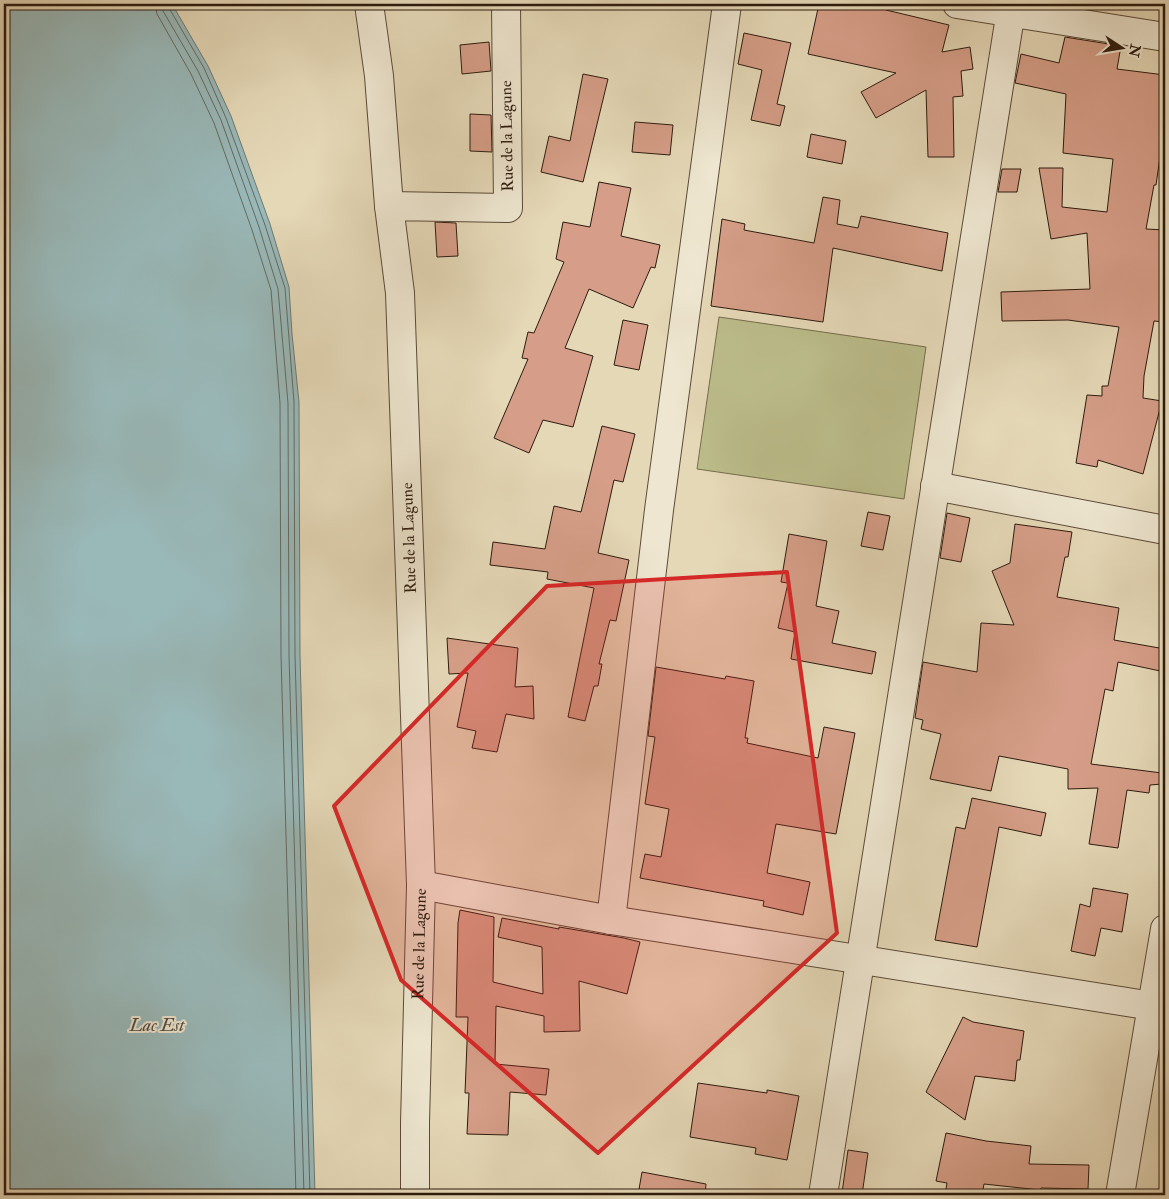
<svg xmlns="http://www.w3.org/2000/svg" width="1169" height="1199" font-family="'IM FELL Double Pica',serif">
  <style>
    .green { fill: #bbbc8a; stroke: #746c4c }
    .water { fill: #99b8b8; stroke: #6e7974 }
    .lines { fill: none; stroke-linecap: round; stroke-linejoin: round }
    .shore { stroke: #636a63; stroke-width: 1 }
    .building { fill: #d69e88; stroke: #2d1b0e }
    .minor-casing { stroke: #5b4a38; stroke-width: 30 }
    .minor { stroke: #eee6d0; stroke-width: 28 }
    .marked { fill: #d62828; fill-opacity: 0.2; stroke: #d62828; stroke-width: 4; stroke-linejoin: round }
    .labels { text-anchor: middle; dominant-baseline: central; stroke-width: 4; stroke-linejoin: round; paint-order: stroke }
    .street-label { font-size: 16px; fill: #2d1b0e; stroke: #eee6d0 }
    .water-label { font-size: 18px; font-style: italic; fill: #4d4a41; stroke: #eee6d0 }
  </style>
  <rect width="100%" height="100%" fill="#e5d8b7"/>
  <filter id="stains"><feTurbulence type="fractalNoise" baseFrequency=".004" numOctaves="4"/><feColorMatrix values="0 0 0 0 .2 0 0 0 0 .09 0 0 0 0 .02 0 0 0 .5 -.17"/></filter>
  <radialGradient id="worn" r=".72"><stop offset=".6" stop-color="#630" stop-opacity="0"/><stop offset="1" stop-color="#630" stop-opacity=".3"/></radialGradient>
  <!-- green -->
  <polygon class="green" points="719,317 926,347 904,499 697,469"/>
  <!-- water -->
  <polygon class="water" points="4,4 172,4 208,66 231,116 270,224 289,287 292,334 299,402 300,655 315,1195 4,1195"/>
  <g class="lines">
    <!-- shore -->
    <g class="shore">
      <polyline points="155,4 157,14 191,74 214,123 252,230 271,290 280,403 281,655 296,1195"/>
      <polyline points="162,4 163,11 198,71 221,120 259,227 278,289 288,403 289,655 304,1195"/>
      <polyline points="168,4 169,8 204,68 226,118 265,225 285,288 294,402 295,655 310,1195"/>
    </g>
  </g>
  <!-- building -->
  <g class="building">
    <polygon points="819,4 875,4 886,6 886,10 949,25 942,52 970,47 973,69 961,71 963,96 953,97 954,157 928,157 926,90 876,118 861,92 896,73 808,54"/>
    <polygon points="744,33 791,43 777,104 785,106 780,126 751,120 762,70 738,64"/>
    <polygon points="1065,37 1121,46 1117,69 1165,75 1165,122 1156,185 1154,185 1146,229 1165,230 1165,322 1154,321 1144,376 1143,398 1162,401 1143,474 1098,460 1097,467 1076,463 1087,395 1102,396 1102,386 1108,386 1119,327 1068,320 1002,321 1001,292 1090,289 1087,233 1051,239 1039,168 1063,168 1062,207 1107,212 1113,159 1063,153 1066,94 1015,83 1021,54 1059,63"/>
    <polygon points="489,42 491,71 462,74 460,45"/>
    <polygon points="583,74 608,79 583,182 541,172 549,136 570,141"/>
    <polygon points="470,114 491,115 492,152 470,151"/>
    <polygon points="635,122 673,125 670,155 632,152"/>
    <polygon points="811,134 846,141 842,164 807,157"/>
    <polygon points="1002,169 1021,169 1017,192 998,192"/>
    <polygon points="599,182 631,188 621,236 660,245 655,268 651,267 633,308 589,289 565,348 593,356 573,427 543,420 529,453 494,438 528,359 522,358 528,332 534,333 564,262 556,259 563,222 590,227"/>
    <polygon points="823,197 840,200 837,224 858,228 861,216 948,233 942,271 833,248 823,322 711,306 722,219 745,224 744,230 814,243"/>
    <polygon points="435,222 456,223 458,256 437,257"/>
    <polygon points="623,320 648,325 639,370 614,365"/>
    <polygon points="602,426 635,434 623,482 614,480 598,553 629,560 616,621 610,620 599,664 602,664 598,686 594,686 585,721 568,717 594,588 547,579 548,572 490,565 493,542 545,549 554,506 581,512"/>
    <polygon points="868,512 890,516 883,550 861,546"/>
    <polygon points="947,513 970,518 961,562 940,558"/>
    <polygon points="1015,524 1072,532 1068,557 1065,557 1057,597 1119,608 1114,640 1165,649 1165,672 1118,662 1113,691 1105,689 1091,764 1162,773 1162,784 1150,785 1149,793 1127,790 1118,848 1089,844 1098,788 1068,789 1068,769 999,756 991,791 930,779 941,734 921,729 923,720 915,718 923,662 977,672 981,623 1014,625 992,571 1010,563"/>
    <polygon points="789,534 827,541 816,606 839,611 832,643 876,652 872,674 791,659 795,632 778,628 788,583 781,582"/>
    <polygon points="447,638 518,648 515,687 533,686 534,719 506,714 497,752 472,748 476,731 457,727 468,673 449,674"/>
    <polygon points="656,667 725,679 726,676 754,681 745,738 748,738 747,743 818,758 824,727 855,733 836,834 776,824 767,873 810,882 803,915 763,906 764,901 640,878 645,854 661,857 669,809 645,804 655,737 648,736"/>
    <polygon points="972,798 1046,813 1041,836 999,827 977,947 935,940 956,827 965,829"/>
    <polygon points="1093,888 1128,894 1122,932 1101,928 1095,956 1071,951 1080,904 1090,907"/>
    <polygon points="460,910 494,917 493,982 543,994 542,947 498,937 502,918 559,929 559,927 624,938 640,942 627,994 579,981 580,1031 544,1032 544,1016 496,1006 495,1064 549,1069 546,1095 510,1092 508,1135 467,1134 469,1093 465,1093 468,1017 456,1017 458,923"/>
    <polygon points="963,1017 973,1022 1024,1031 1020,1060 1017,1060 1015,1081 975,1076 965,1120 926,1092"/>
    <polygon points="698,1083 767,1093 767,1090 799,1096 787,1160 755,1154 756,1148 690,1137"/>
    <polygon points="946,1133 986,1141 1031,1146 1029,1164 1089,1165 1088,1189 1041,1188 1040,1190 984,1184 982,1195 945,1195 947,1183 936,1181"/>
    <polygon points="848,1150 868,1153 862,1195 842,1193"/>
    <polygon points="642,1172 706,1184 705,1195 638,1195"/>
  </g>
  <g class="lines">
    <defs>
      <g id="minor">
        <polyline points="369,4 379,76 389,206"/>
        <polyline points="957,4 1165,37"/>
        <polyline points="935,486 1165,530"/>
        <polyline points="421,885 611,920 1165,1008"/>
        <polyline points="611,920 659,510 727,4"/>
        <path id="s1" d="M415 1195V1123L421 885 400 293 389 206 508 208 506 4"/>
        <polyline points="823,1195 1012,4"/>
        <polyline points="1120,1195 1165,929"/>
      </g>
    </defs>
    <!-- minor casing -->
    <use href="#minor" class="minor-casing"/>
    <!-- minor -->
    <use href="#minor" class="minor"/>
  </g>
  <!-- marked area -->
  <path class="marked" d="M787 572 837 933 598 1153 401 980 334 806 547 586Z"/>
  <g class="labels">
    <!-- street labels -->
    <g class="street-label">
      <text transform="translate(507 136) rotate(-91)">Rue de la Lagune</text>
      <text transform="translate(409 538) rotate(-92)">Rue de la Lagune</text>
      <text stroke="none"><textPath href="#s1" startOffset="251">Rue de la Lagune</textPath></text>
    </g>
    <!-- water labels -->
    <g class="water-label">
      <text x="157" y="1025">Lac Est</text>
    </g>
  </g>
  <!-- margin -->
  <rect width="1169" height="1199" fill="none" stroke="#e5d8b7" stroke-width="20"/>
  <rect x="5" y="5" width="1159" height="1189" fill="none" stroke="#2d1b0e" stroke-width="2.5"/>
  <rect x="10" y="10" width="1149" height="1179" fill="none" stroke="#2d1b0e"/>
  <!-- north arrow -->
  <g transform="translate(1122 48) rotate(102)" stroke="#eee6d0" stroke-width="4" paint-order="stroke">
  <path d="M0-4L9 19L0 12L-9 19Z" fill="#2d1b0e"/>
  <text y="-8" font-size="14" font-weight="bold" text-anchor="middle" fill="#2d1b0e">N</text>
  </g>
  <rect width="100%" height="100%" filter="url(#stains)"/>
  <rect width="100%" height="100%" fill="url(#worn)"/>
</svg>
